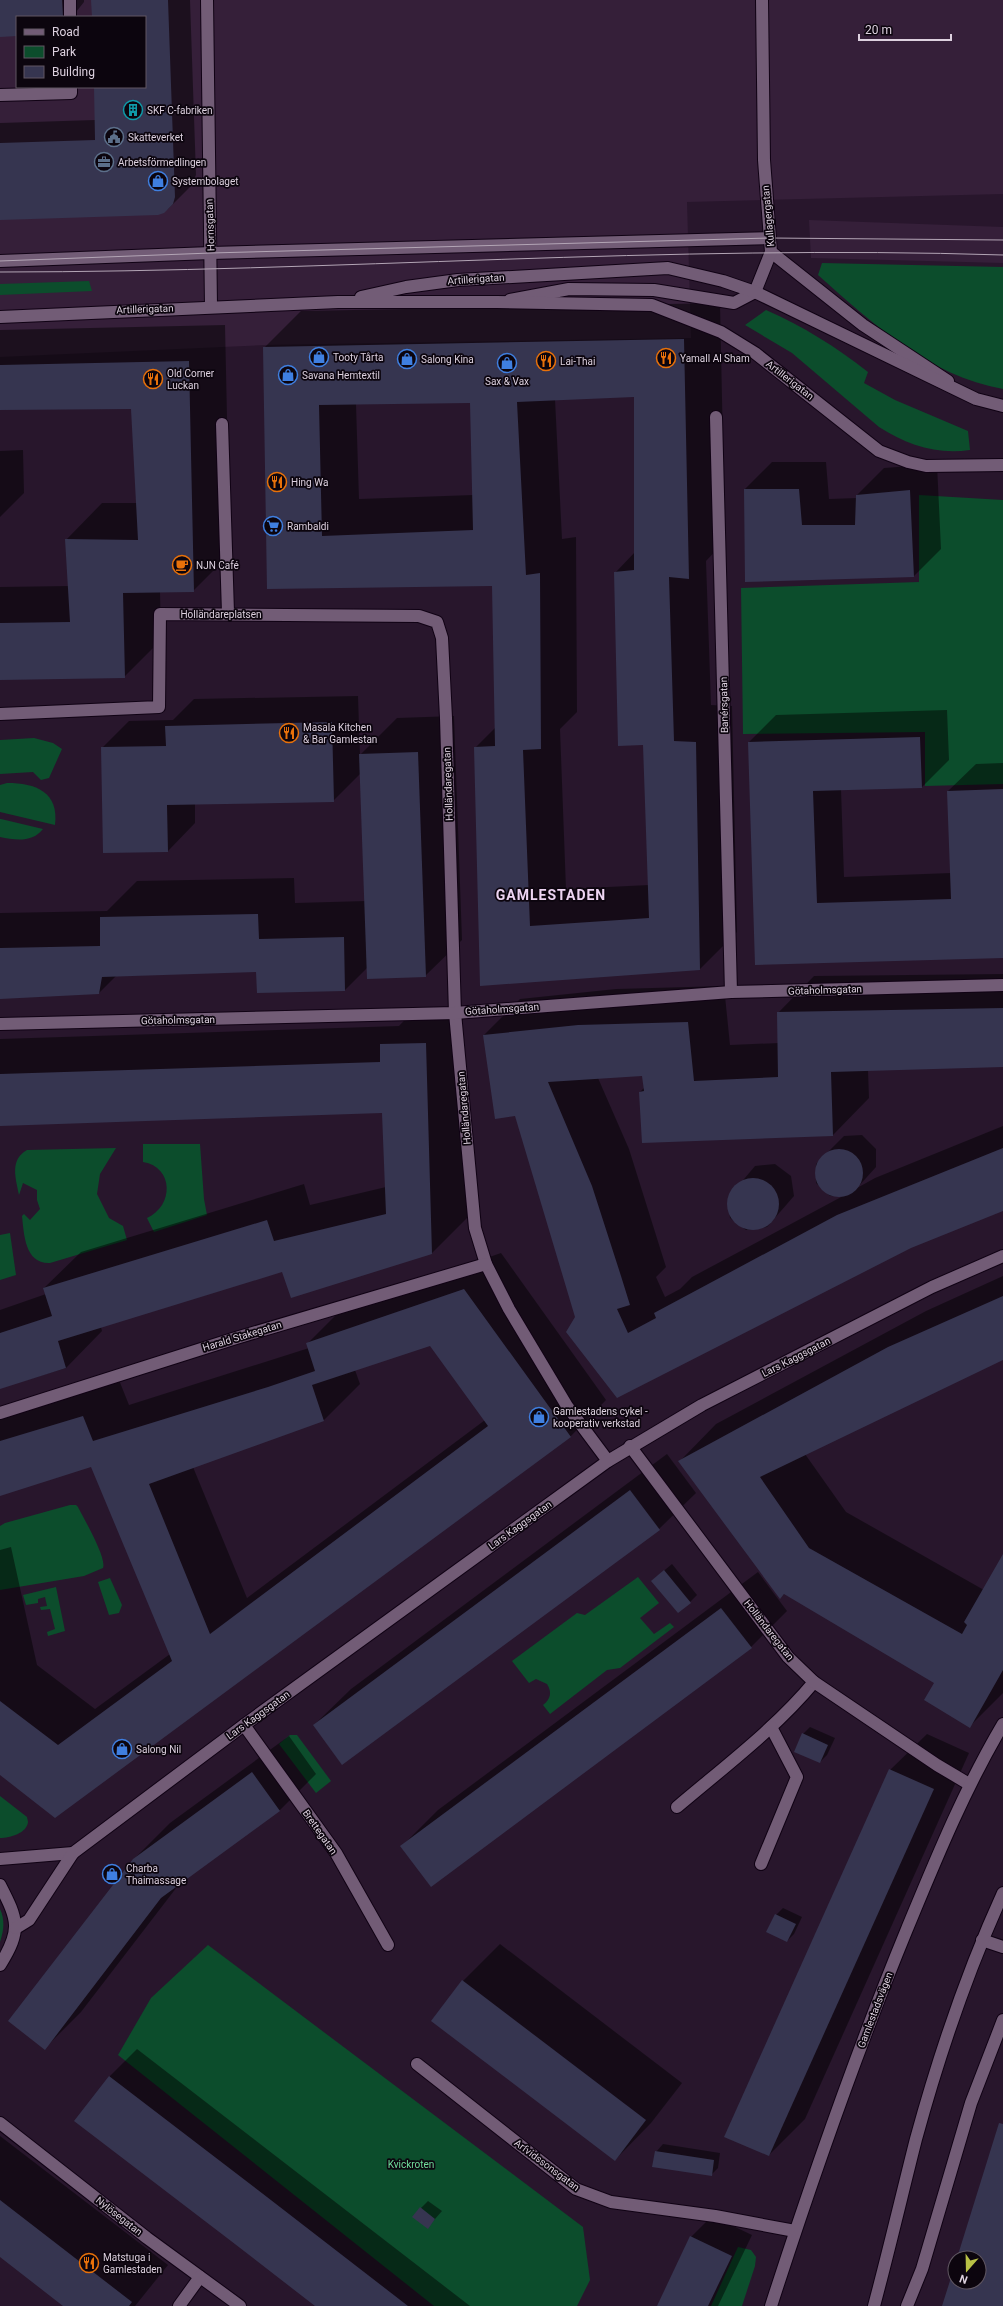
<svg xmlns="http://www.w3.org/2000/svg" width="1003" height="2306" font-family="Roboto,sans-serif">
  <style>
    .built { fill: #351f39; fill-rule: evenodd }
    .green { fill: #0c4d2c }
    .shadow { fill: #0007; fill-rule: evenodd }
    .building { fill: #363550; fill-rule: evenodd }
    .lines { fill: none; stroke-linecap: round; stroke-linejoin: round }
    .lane-casing { stroke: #100214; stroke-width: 14 }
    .street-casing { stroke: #100214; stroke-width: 14 }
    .secondary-casing { stroke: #100214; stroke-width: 14 }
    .lane { stroke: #725c76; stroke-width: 12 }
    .street { stroke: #725c76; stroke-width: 12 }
    .secondary { stroke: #725c76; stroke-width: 12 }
    .tram { stroke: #b3a5b5; stroke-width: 1 }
    .labels { text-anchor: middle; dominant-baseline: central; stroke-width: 3.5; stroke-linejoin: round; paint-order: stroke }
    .poi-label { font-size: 10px; fill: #ddd1df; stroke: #0c050e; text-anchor: start }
    .street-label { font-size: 10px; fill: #ddd1df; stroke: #0c050e }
    .park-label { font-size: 10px; fill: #70de9c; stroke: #0c050e }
    .district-label { font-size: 14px; font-weight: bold; letter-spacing: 1px; fill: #edd4f2; stroke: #0c050e }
  </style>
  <rect width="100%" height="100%" fill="#28162c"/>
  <!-- built -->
  <g class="built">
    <path d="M0 0H1003V194L687 202 691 338 265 345 0 357ZM17 17H145V87H17Z"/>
    <polygon points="809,220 1003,227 1003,263 811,258"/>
  </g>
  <!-- green -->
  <g class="green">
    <path d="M822 263 1003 267V389C929 376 872 323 818 275Z"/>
    <polygon points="89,281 92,291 0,295 0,284"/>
    <path d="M766 310C803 326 836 347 868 372L864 383 895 400 968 431 970 450C937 455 907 445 879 427L792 353 745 325Z"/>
    <polygon points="919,495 1003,500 1003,784 925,786 925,732 743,734 741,588 919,582"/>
    <polygon points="34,738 53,743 62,749 49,778 41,780 33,772 0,774 0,740"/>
    <path d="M7 783C36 783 59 792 55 825L0 812V785Z"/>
    <path d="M0 819H1L43 829C32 843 15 840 0 837Z"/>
    <path d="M143 1144H200L204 1199 207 1215 154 1232 147 1218C174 1206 174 1167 143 1162Z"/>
    <path d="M116 1148 100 1174 97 1194 109 1218 123 1226 127 1240 50 1263C25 1264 24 1235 22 1216L24 1214 30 1220 40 1209 37 1200V1190L23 1183 19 1195C16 1179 9 1160 27 1150Z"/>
    <polygon points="10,1233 16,1275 0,1280 0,1235"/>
    <path d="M70 1505H76L78 1507C84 1519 107 1558 103 1568L84 1576 0 1590V1526L5 1523Z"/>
    <path d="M638 1577 659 1603 640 1618 654 1634 670 1623 674 1627 620 1668 607 1670 550 1714 543 1705C551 1699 552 1692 547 1684L536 1679 529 1683 512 1661 577 1613 585 1615Z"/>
    <polygon points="110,1578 122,1605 119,1613 109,1615 98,1582"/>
    <polygon points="56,1587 65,1631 48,1636 47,1632 55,1629 50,1609 41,1610 40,1607 47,1606 45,1597 38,1599 38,1603 26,1605 23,1595"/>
    <polygon points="290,1735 297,1735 331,1781 316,1793 279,1744"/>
    <path d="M0 1796 27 1817 28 1822C27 1833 10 1838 0 1838Z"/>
    <path d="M0 1909C5 1920 4 1930 0 1942Z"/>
    <polygon points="208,1945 583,2227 590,2280 577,2306 434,2306 118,2055 151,1998"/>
    <polygon points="738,2247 751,2250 756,2257 755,2266 742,2306 711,2306"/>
  </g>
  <!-- shadow -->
  <g class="shadow">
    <polygon points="0,0 84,0 84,2 72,17 17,17 17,35 0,36"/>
    <polygon points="92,0 190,0 196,175 190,187 168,209 158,214 0,219 0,123 95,120 95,87 145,87 145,17 92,17"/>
    <path d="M720 303 725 541 706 561 711 705 732 706 737 932 700 969 481 985 475 748 496 727 493 585 268 588 264 348 301 311ZM635 396V552L615 573 644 744 649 885 566 889 560 729 577 712 576 537 562 539 555 399ZM471 402 473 495 359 499 356 404Z"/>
    <polygon points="225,325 230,554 193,591 160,591 161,640 124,677 0,679 0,587 69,586 66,540 102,503 137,503 132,408 0,409 0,330"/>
    <polygon points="23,450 24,493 0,517 0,451"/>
    <polygon points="772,462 826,462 829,499 857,498 857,495 884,468 937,464 941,549 914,576 746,580 745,489"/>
    <polygon points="358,696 360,755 397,718 454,716 462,940 425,976 368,967 345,990 257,971 116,976 99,993 0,998 0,913 107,911 137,881 294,878 295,903 366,901 361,773 333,801 195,804 195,823 168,851 104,852 102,748 129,721 173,720 194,699"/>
    <polygon points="947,710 949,760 922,787 841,789 844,877 951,873 948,791 976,764 1003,763 1003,957 756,964 749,742 776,715"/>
    <polygon points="1003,974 1003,1066 868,1070 869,1098 833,1135 643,1142 640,1092 644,1088 643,1075 598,1078 629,1149 666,1267 656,1277 665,1297 680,1289 692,1277 843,1196 830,1196 816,1183 816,1164 844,1136 862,1135 876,1149 876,1167 857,1188 875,1178 1003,1126 1003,1210 911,1247 617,1397 576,1317 516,1115 484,1035 520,999 616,989 724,986 730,1045 779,1043 778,1013 814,976"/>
    <polygon points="417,1007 462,1007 468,1217 431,1254 283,1271 101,1327 102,1331 66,1368 0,1388 0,1310 46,1294 44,1288 81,1252 304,1184 310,1205 386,1187 383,1112 0,1124 0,1039 399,1026"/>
    <polygon points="775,1164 791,1176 794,1196 767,1227 746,1230 730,1218 728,1198 755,1166"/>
    <path d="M501 1253 606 1400 570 1437 55 1817 0 1774V1550L11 1547 37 1665 95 1709 170 1654 91 1465 0 1495V1417L119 1380 129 1405 309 1348 308 1343 344 1307ZM430 1345 485 1420 247 1598 193 1467 324 1420 360 1384 355 1370Z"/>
    <polygon points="1003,1276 1003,1359 805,1454 846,1512 984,1590 1003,1556 1003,1693 970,1726 935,1682 785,1593 780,1598 680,1461 716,1424 926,1311"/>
    <polygon points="667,1454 696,1493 659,1529 342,1764 314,1725 351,1689"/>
    <polygon points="672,1564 697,1595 690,1602 660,1574"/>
    <polygon points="758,1572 787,1611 751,1647 402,1846 438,1810"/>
    <polygon points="810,1727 835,1738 827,1755 820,1762 803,1734"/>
    <polygon points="927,1734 969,1753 805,2119 769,2155 890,1770"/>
    <polygon points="289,1736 316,1774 280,1810 180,1883 81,2012 45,2048 133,1860 170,1823"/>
    <polygon points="783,1908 802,1917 794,1934 787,1941 776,1915"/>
    <polygon points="500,1944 682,2083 651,2123 615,2160 433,2021 463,1981"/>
    <polygon points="137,2049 470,2306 317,2306 76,2120 110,2076"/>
    <polygon points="0,2136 168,2265 135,2306 65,2306 0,2256"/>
    <polygon points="663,2144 720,2153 718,2168 711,2175 656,2152"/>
    <polygon points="428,2201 442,2211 428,2227 421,2208"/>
    <polygon points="712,2216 752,2235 718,2306 658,2306 691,2237"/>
  </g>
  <!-- building -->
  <g class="building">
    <polygon points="0,0 62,0 63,17 17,17 17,36 0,37"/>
    <polygon points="91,0 168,0 175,197 173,204 164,213 158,215 0,220 0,143 95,140 94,87 145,87 145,17 92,17"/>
    <path d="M684 339 689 579 669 577 674 741 696 742 700 970 480 986 474 747 495 746 492 586 267 589 263 347ZM634 397V570L614 572 618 746 643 745 649 918 530 926 523 750 541 749 540 573 526 575 517 402ZM470 403 473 530 322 536 319 405Z"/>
    <polygon points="189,361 194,592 123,593 125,678 0,680 0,623 70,622 65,539 138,540 131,409 0,410 0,365"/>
    <polygon points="744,489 799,489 802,525 855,525 856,495 910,490 914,577 745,582"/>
    <polygon points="332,722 334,802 167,805 168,852 103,853 101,747 166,746 165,726"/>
    <polygon points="920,737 922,788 813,791 817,903 951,899 947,791 1003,789 1003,958 755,965 748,742"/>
    <polygon points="418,752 426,977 367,979 359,754"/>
    <polygon points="258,914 259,939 344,937 345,991 257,993 256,972 102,977 99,994 0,999 0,948 100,946 100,917"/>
    <polygon points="1003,1008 1003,1067 831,1072 833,1136 642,1143 639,1092 644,1091 642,1076 548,1082 592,1186 621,1276 630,1305 617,1309 628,1333 656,1318 654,1313 837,1215 1003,1148 1003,1211 911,1248 617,1398 566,1332 575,1317 515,1116 495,1119 483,1035 578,1025 688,1022 694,1081 778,1077 777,1012"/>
    <polygon points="426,1043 432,1254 291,1298 282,1272 58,1341 66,1368 0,1389 0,1333 52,1316 43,1288 267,1220 274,1241 386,1214 382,1113 0,1126 0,1074 380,1062 380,1044"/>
    <circle cx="839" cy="1173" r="24"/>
    <circle cx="753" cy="1204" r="26"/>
    <path d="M464 1289 571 1437 55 1818 0 1775V1701L58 1745 172 1661 91 1467 0 1496V1441L83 1416 93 1441 268 1387 315 1371 306 1343ZM430 1346 488 1426 210 1634 149 1484 324 1421 312 1385Z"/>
    <polygon points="1003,1296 1003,1360 760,1477 809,1548 962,1634 967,1625 964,1622 1003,1554 1003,1670 970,1728 924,1700 934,1683 784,1594 780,1599 678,1461 888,1347"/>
    <polygon points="630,1490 660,1530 342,1765 313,1725"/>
    <polygon points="664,1570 691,1603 678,1613 651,1581"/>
    <polygon points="721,1608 752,1648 431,1887 400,1846"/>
    <polygon points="802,1733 828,1745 820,1763 794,1752"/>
    <polygon points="889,1769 934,1789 769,2156 724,2137"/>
    <polygon points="252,1772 280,1811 161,1898 45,2050 8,2021 133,1859"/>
    <polygon points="775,1914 796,1924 787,1942 766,1932"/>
    <polygon points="462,1980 646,2120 615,2161 431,2021"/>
    <polygon points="109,2076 267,2197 408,2306 315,2306 231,2241 74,2121"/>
    <polygon points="999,2123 1003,2124 1003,2306 942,2306 955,2265 955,2282 979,2282 979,2258 957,2258"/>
    <polygon points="655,2151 714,2160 712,2176 652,2167"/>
    <polygon points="0,2200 132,2302 129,2306 63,2306 0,2257"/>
    <polygon points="420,2207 435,2219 428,2229 412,2217"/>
    <polygon points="690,2236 732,2256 708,2306 657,2306"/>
  </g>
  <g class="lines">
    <defs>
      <g id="lane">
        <polyline points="70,0 70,17"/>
        <polyline points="0,95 71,93 71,87"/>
        <polyline points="0,261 211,253 770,238"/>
        <path d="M677 1807C724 1767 775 1729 814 1682"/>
        <polyline points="761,1864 797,1777 771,1727"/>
      </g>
      <g id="street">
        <polyline points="207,0 211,306"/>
        <polyline points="762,0 764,160 771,252 863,325 948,381"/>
        <polyline points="510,300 569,289 654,290 734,303 755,292 771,252"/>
        <polyline points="716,417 731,992"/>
        <polyline points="222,424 228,613"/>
        <polyline points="0,714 159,707 160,614 419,616 437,622 442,638 446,718 455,1013 475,1228 486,1264 509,1309 567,1406 608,1461"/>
        <polyline points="0,1024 455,1013 731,992 1003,985"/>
        <polyline points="0,1413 236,1338 486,1264"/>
        <polyline points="630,1446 788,1657 814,1682 937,1765 969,1784"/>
        <polyline points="244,1725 336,1853 388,1945"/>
        <polyline points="0,1859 73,1853"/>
        <path d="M0 1885C18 1920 22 1930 0 1965"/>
        <polyline points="16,1928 29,1920 73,1853 244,1725 608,1461 702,1405 932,1287 1003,1256"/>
        <polyline points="982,1940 1003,1947"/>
        <polyline points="417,2064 576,2189 611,2202 715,2216 795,2231"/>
        <polyline points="0,2123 147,2238 240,2306"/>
        <polyline points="179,2306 200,2277"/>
        <path d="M771 2306C812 2179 856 2053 907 1929 936 1859 964 1790 1003 1724"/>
        <polyline points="907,2306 922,2269 971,2103 1003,2020"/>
      </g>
      <g id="secondary">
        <polyline points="361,297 406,287 458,280 668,268 723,281 755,292 976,399 1003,406"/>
        <polyline points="0,317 338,302 497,302 652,305 721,332 755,353 879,451 908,462 926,466 1003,465"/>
        <path d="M874 2306C889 2250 902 2194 916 2139 939 2055 967 1972 1003 1893"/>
      </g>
    </defs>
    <!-- lane casing -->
    <use href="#lane" class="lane-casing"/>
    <!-- street casing -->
    <use href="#street" class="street-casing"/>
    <!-- secondary casing -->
    <use href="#secondary" class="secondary-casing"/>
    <!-- lane -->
    <use href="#lane" class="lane"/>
    <!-- street -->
    <use href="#street" class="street"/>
    <!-- secondary -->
    <use href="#secondary" class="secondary"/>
    <!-- tram -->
    <g class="tram">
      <polyline points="0,261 211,253 770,238 1003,240"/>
      <path d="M0 272C334 272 668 244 1003 255"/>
    </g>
  </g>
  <!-- icons -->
  <defs>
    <symbol id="building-ring" viewBox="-11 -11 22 22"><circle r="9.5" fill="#0c050e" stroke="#0f9aa8" stroke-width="1.5"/><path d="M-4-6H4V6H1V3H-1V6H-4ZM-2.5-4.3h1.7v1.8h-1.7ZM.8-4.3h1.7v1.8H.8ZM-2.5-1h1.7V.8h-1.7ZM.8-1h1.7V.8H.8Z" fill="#0f9aa8"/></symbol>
    <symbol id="civic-ring" viewBox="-11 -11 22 22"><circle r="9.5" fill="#0c050e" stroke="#5c6f8a" stroke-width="1.5"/><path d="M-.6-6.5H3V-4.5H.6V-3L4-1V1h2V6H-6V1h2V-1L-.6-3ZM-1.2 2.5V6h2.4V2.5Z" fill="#5c6f8a"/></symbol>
    <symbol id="office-ring" viewBox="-11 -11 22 22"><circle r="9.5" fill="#0c050e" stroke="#5c6f8a" stroke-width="1.5"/><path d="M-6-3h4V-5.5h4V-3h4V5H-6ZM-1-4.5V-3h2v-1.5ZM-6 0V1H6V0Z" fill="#5c6f8a"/></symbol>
    <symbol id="shop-ring" viewBox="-11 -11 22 22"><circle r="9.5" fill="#0c050e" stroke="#3f7fe0" stroke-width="1.5"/><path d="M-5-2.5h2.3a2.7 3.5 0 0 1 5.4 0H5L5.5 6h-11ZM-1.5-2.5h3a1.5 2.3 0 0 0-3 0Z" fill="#3f7fe0"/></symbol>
    <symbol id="restaurant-ring" viewBox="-11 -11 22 22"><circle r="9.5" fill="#0c050e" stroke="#e8710a" stroke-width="1.5"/><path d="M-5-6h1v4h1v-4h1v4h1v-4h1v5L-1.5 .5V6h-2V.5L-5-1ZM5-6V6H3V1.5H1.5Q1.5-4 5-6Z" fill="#e8710a"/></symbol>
    <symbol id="supermarket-ring" viewBox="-11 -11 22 22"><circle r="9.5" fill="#0c050e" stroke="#3f7fe0" stroke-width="1.5"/><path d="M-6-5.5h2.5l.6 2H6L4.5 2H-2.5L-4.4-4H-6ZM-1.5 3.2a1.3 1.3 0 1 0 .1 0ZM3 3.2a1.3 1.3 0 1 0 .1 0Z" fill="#3f7fe0"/></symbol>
    <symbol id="cafe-ring" viewBox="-11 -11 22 22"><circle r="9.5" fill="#0c050e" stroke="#e8710a" stroke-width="1.5"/><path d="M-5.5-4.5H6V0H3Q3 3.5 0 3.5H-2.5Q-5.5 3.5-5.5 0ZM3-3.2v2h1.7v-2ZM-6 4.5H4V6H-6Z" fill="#e8710a"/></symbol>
  </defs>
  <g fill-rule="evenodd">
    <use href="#building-ring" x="122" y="99" width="22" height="22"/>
    <use href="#civic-ring" x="103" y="126" width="22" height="22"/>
    <use href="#office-ring" x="93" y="151" width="22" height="22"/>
    <use href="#shop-ring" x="147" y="170" width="22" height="22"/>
    <use href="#shop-ring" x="308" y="346" width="22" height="22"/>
    <use href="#restaurant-ring" x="655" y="347" width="22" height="22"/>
    <use href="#shop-ring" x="396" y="348" width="22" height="22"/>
    <use href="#restaurant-ring" x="535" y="350" width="22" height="22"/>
    <use href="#shop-ring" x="496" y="352" width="22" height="22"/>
    <use href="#shop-ring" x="277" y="364" width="22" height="22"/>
    <use href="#restaurant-ring" x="142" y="368" width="22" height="22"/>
    <use href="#restaurant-ring" x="266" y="471" width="22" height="22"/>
    <use href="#supermarket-ring" x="262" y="515" width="22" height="22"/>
    <use href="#cafe-ring" x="171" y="554" width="22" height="22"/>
    <use href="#restaurant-ring" x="278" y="722" width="22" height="22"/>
    <use href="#shop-ring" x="528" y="1406" width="22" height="22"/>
    <use href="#shop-ring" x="111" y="1738" width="22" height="22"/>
    <use href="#shop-ring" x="101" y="1863" width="22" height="22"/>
    <use href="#restaurant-ring" x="78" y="2252" width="22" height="22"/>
  </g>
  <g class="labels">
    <!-- poi labels -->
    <g class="poi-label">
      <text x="147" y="110">SKF C-fabriken</text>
      <text x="128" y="137">Skatteverket</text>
      <text x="118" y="162">Arbetsförmedlingen</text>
      <text x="172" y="181">Systembolaget</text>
      <text x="333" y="357">Tooty Tårta</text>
      <text x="680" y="358">Yamall Al Sham</text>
      <text x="421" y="359">Salong Kina</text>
      <text x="560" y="361">Lai-Thai</text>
      <text x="167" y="373">Old Corner<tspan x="167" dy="12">Luckan</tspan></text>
      <text x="302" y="375">Savana Hemtextil</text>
      <text x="507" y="381" text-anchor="middle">Sax &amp; Vax</text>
      <text x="291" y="482">Hing Wa</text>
      <text x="287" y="526">Rambaldi</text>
      <text x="196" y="565">NJN Café</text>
      <text x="303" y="727">Masala Kitchen<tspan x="303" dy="12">&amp; Bar Gamlestan</tspan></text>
      <text x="553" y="1411">Gamlestadens cykel -<tspan x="553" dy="12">kooperativ verkstad</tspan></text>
      <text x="136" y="1749">Salong Nil</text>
      <text x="126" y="1868">Charba<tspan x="126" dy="12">Thaimassage</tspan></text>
      <text x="103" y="2257">Matstuga i<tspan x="103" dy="12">Gamlestaden</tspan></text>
    </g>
    <!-- street labels -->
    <g class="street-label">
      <text transform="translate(768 216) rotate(-95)">Kullagergatan</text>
      <text transform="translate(210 225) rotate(-92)">Hornsgatan</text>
      <text transform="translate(476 279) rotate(-4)">Artillerigatan</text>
      <text transform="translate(145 309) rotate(-2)">Artillerigatan</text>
      <text transform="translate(790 380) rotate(38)">Artillerigatan</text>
      <text x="221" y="614">Holländareplatsen</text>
      <text transform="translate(724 705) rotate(-91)">Banérsgatan</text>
      <text transform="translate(448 784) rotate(-92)">Holländaregatan</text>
      <text transform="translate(825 990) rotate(-2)">Götaholmsgatan</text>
      <text transform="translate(502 1009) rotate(-4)">Götaholmsgatan</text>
      <text transform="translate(178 1020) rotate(-1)">Götaholmsgatan</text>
      <text transform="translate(464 1108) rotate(-95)">Holländaregatan</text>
      <text transform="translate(242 1336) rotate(-17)">Harald Stakegatan</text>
      <text transform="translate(796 1357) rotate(-27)">Lars Kaggsgatan</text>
      <text transform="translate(520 1525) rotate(-36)">Lars Kaggsgatan</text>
      <text transform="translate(769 1630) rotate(52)">Holländaregatan</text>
      <text transform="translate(258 1715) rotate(-36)">Lars Kaggsgatan</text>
      <text transform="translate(320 1832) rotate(55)">Brettegatan</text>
      <text transform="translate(875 2010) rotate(-69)">Gamlestadsvägen</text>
      <text transform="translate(547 2165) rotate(37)">Arfvidssonsgatan</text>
      <text transform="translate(119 2216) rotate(38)">Nylösegatan</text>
    </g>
    <!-- park labels -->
    <g class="park-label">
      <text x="411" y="2164">Kvickroten</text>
    </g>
    <!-- district labels -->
    <g class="district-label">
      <text x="551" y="895">GAMLESTADEN</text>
    </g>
  </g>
  <!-- legend -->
  <rect x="16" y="16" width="130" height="72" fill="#0c050e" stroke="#605762"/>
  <rect x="24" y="29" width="20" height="6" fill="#725c76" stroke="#605762"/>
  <text x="52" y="36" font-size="12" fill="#ddd1df">Road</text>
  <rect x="24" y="46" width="20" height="12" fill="#0c4d2c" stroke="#605762"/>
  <text x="52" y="56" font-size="12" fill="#ddd1df">Park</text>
  <rect x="24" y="66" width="20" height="12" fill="#363550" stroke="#605762"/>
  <text x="52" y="76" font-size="12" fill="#ddd1df">Building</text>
  <!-- north arrow -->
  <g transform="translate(967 2270) rotate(200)"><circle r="19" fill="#0c050e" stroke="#605762"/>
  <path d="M0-3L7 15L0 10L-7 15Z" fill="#b9c146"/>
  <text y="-6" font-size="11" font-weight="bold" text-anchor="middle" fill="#ddd1df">N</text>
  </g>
  <!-- scale -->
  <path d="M859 34v6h92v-6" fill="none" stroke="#ddd1df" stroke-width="2"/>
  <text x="865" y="34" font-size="12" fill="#ddd1df" stroke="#0c050e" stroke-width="3" paint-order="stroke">20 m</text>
</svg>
